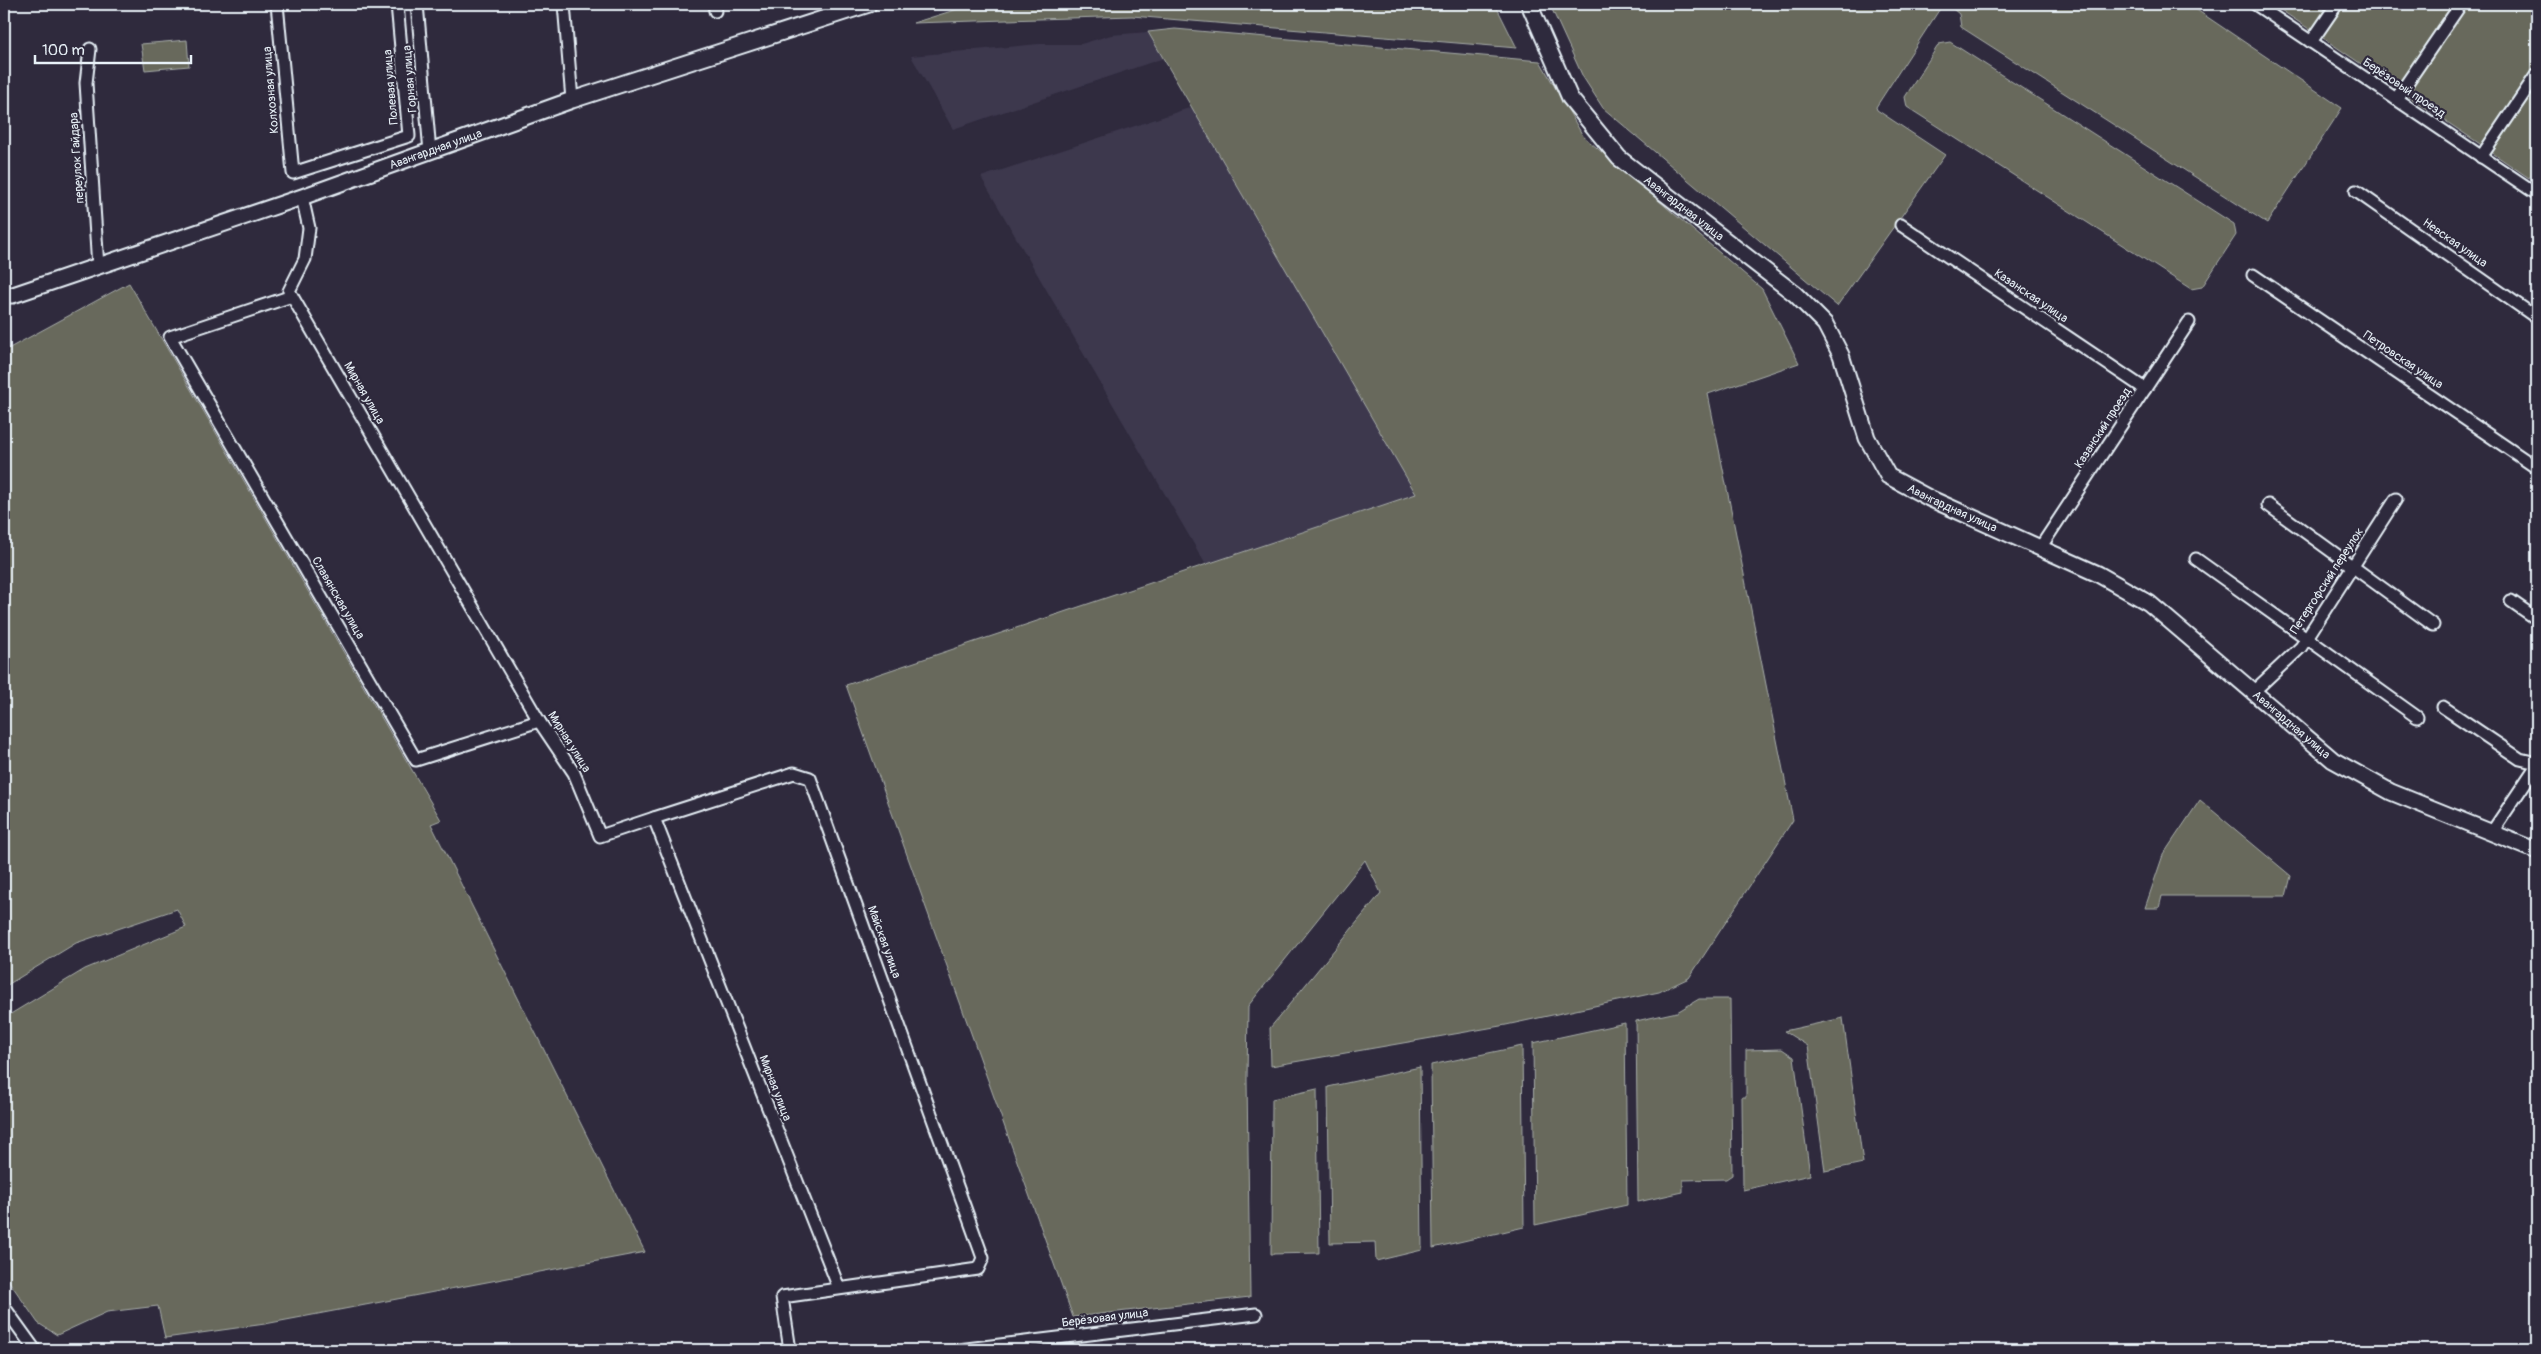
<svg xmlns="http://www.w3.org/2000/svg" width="2541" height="1354" font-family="Pangolin,sans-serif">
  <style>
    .built { fill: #3d384e }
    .green { fill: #67695b; stroke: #a8adaa }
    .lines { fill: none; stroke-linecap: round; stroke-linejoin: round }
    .street-casing { stroke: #e8f1f8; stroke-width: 15 }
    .secondary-casing { stroke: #e8f1f8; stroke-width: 19 }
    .street { stroke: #2f2a3d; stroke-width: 11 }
    .secondary { stroke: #2f2a3d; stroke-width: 15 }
    .labels { text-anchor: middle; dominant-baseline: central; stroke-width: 4.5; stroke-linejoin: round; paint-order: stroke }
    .street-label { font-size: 12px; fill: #e8f1f8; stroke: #2f2a3d }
  </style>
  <rect width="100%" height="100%" fill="#2f2a3d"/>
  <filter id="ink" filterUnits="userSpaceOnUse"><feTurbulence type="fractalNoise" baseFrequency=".02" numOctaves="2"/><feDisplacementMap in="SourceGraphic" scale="10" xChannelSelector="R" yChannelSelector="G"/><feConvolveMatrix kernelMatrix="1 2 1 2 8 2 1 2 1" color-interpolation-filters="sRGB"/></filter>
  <g filter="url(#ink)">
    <!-- built -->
    <g class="built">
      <polygon points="1148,32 1164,58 953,129 911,56 1039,44 1081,44 1111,35"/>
      <polygon points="1192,107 1417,495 1206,565 981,177"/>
    </g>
    <!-- green -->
    <g class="green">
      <polygon points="974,4 1495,4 1517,48 1132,16 913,23"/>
      <polygon points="1560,4 1943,4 1876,107 1877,110 1945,155 1837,306 1603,108 1583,77 1550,5"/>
      <polygon points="1947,4 2188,4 2342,108 2267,223 1961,27 1959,14"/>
      <polygon points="2272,4 2331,4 2312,31"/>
      <polygon points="2342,4 2455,4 2398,89 2320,36"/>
      <polygon points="2466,4 2537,4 2537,66 2483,146 2405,94"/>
      <polygon points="1175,29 1540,61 1583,136 1762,289 1799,363 1708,394 1793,820 1689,978 1659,992 1506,1025 1271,1066 1270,1028 1381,893 1365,860 1248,1006 1247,1080 1250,1297 1073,1317 846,685 1416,494 1148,32"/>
      <polygon points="187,40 189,66 145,70 141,44"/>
      <polygon points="1950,42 2234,224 2236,235 2202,287 2191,289 1907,107 1905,97 1939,44"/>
      <polygon points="2537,83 2537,166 2529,178 2491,152"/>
      <polygon points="129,283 441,820 431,824 645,1252 265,1324 165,1338 158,1306 107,1312 57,1335 38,1323 4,1274 4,1018 85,969 186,927 177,909 76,943 4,987 4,351"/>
      <polygon points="2200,800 2291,876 2286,896 2162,896 2159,908 2145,908 2163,855"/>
      <polygon points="1699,999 1730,999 1732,1175 1726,1179 1683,1180 1683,1192 1638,1202 1636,1021 1677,1012"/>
      <polygon points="1843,1018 1863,1163 1825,1171 1808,1046 1784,1031"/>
      <polygon points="1625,1023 1627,1205 1535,1225 1533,1043"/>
      <polygon points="1522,1046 1524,1227 1433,1248 1431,1065"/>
      <polygon points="1782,1049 1794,1057 1810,1175 1743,1190 1742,1097 1746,1097 1746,1050"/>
      <polygon points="1420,1067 1422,1250 1376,1261 1375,1242 1330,1243 1328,1087"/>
      <polygon points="1317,1089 1319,1253 1271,1254 1272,1099"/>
    </g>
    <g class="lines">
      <defs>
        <g id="street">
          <polyline points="277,4 293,173 409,136 397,4"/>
          <polyline points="417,4 430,152"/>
          <polyline points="564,4 572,100"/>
          <polyline points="714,4 715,11"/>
          <polyline points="2255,4 2537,194"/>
          <polyline points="2311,42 2337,4"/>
          <polyline points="90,49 86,83 98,267"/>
          <polyline points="2396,99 2461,4"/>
          <polyline points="2481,157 2537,74"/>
          <polyline points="2356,191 2537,318"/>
          <polyline points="302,197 309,228 305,259 289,291 539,721 574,773 600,836 654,818 839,1288"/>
          <polyline points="1901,225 2145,389"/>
          <polyline points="2253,275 2537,468"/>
          <polyline points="292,296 170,337 416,760 539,721"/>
          <polyline points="2268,505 2433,625"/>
          <polyline points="2040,548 2189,322"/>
          <polyline points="2196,559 2417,717"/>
          <polyline points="2511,601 2537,619"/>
          <polyline points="2253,692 2301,647 2396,499"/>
          <polyline points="2443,707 2520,759 2537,763"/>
          <polyline points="654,818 794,773 810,778 983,1258 978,1269 782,1297 790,1350"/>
          <polyline points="2492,832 2537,765"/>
          <polyline points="4,1307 35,1350"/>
          <polyline points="958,1350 1256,1314"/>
        </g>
        <g id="secondary">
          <path id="s1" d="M1529 4 1570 98 1619 158 1795 294 1825 324 1841 355 1867 438 1888 476 1929 498 2098 574 2149 603 2333 760 2391 792 2537 851"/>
          <path id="s2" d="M4 295H13L302 197 572 100 869 4"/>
        </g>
      </defs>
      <!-- street casing -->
      <use href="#street" class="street-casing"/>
      <!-- secondary casing -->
      <use href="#secondary" class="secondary-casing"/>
      <!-- street -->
      <use href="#street" class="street"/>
      <!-- secondary -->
      <use href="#secondary" class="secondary"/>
    </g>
  </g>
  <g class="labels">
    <!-- street labels -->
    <g class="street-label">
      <text transform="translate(410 79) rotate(-95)">Горная улица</text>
      <text transform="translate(391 87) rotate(-95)">Полевая улица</text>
      <text transform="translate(2404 88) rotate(34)">Берёзовый проезд</text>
      <text transform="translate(271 90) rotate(-95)">Колхозная улица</text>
      <text stroke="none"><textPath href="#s2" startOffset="456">Авангардная улица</textPath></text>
      <text transform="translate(77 158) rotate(-94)">переулок Гайдара</text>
      <text stroke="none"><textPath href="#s1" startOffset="262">Авангардная улица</textPath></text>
      <text transform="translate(2455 243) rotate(35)">Невская улица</text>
      <text transform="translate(2031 296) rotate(34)">Казанская улица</text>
      <text transform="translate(2403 360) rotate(34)">Петровская улица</text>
      <text transform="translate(364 393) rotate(60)">Мирная улица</text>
      <text transform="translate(2103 428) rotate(-57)">Казанский проезд</text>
      <text stroke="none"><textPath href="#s1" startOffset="682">Авангардная улица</textPath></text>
      <text transform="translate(2327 581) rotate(-57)">Петергофский переулок</text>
      <text transform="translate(338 598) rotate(60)">Славянская улица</text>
      <text stroke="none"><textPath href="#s1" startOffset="1088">Авангардная улица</textPath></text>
      <text transform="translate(569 742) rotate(58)">Мирная улица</text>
      <text transform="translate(884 942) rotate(70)">Майская улица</text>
      <text transform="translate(775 1088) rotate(69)">Мирная улица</text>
      <text transform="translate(1105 1318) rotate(-7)">Берёзовая улица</text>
    </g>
  </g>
  <!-- margin -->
  <rect width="2541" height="1354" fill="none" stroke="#2f2a3d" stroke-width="20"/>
  <rect x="10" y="10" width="2521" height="1334" fill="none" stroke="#e8f1f8" stroke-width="2" filter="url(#ink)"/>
  <!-- scale -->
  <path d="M35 55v8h156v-8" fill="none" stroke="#e8f1f8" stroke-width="2.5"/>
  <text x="42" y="55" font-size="15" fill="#e8f1f8" stroke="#2f2a3d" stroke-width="4" paint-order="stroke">100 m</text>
</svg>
